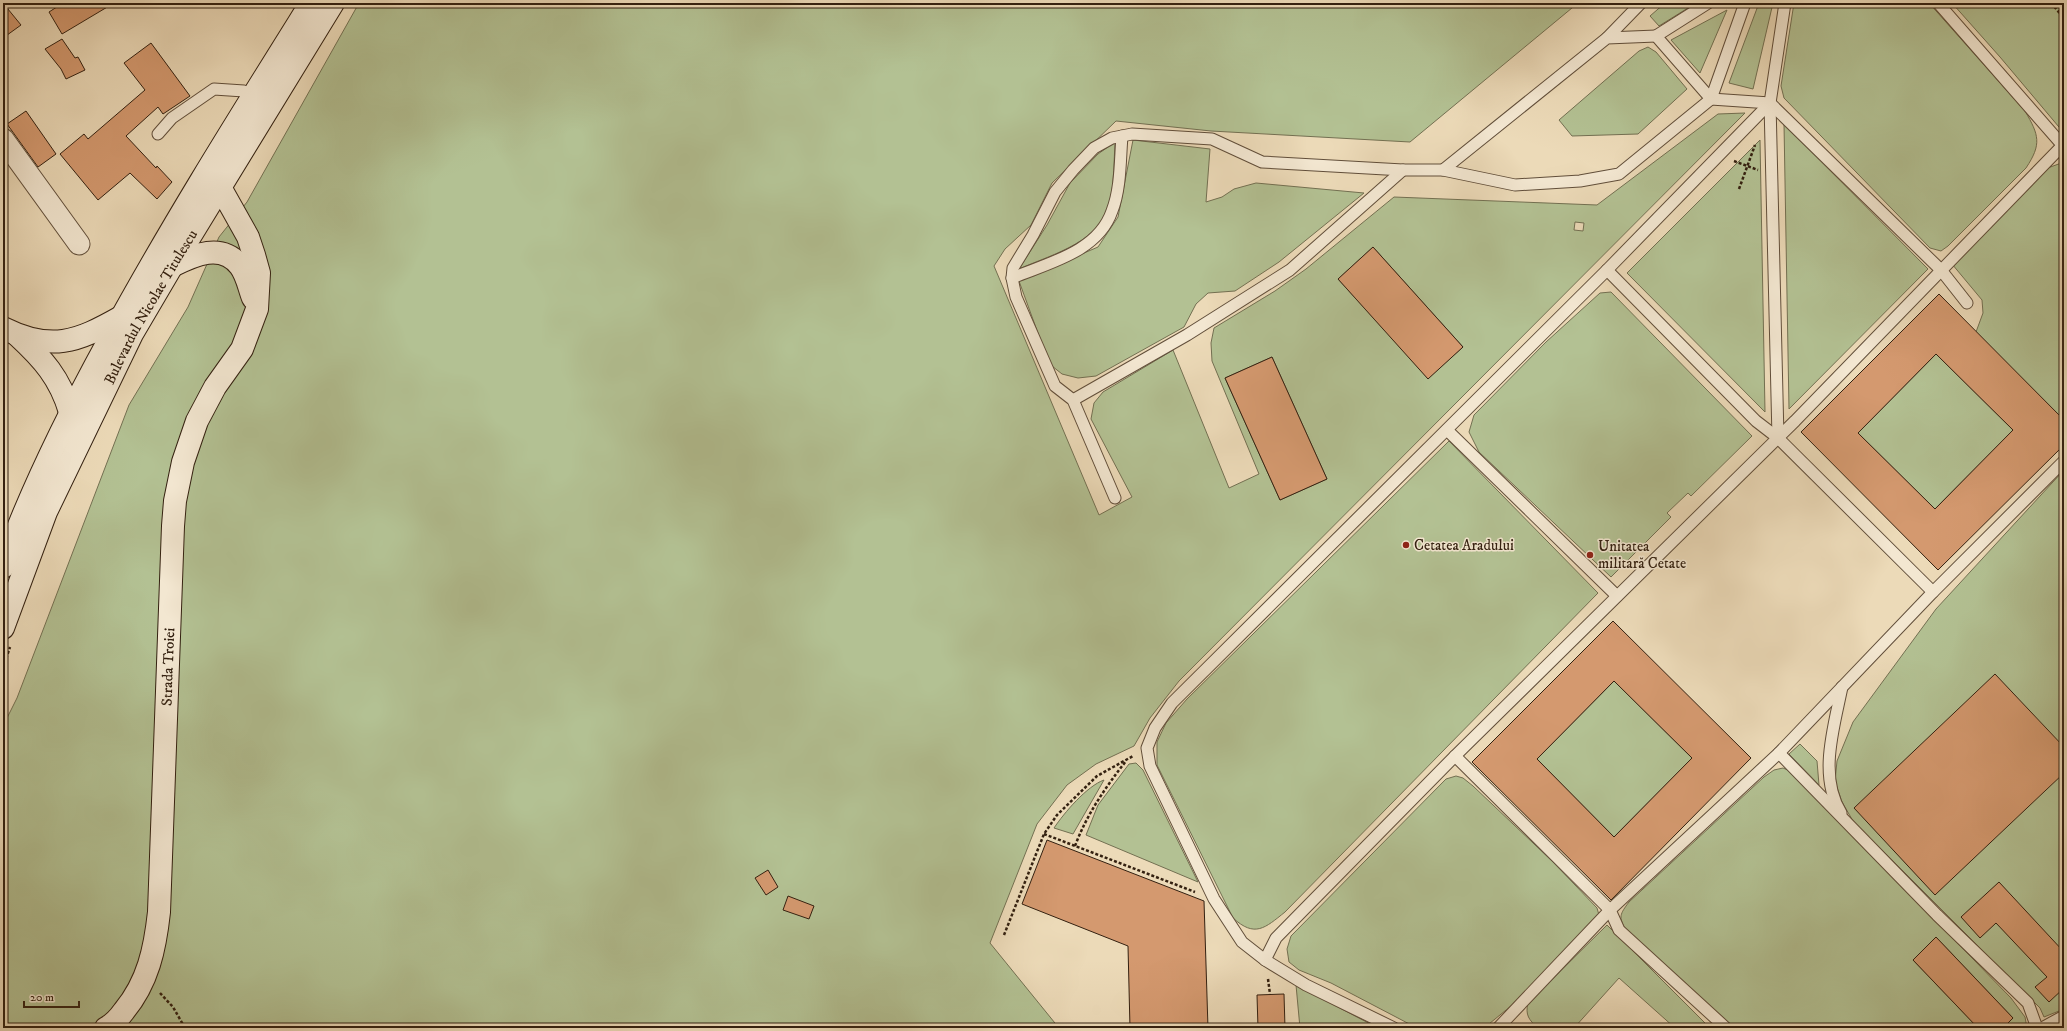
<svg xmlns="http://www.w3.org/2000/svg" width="2067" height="1031" font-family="'IM FELL DW Pica',serif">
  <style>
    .green { fill: #b3c193; stroke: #737052; fill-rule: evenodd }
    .building { fill: #d4996f; stroke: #332010; fill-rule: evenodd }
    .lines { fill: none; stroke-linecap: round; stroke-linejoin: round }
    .lane-casing { stroke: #614e3a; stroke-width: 13 }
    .street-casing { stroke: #614e3a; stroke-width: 23 }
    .secondary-casing { stroke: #332010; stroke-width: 24 }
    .path { stroke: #332010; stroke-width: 2.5; stroke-dasharray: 3 2; stroke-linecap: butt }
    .lane { stroke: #f3e7d1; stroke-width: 11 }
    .street { stroke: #f3e7d1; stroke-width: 21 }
    .secondary { stroke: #f3e7d1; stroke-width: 22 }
    .poi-dot { fill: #8f2418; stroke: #f3e7d1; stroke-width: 1.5 }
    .labels { text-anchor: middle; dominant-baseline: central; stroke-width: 3; stroke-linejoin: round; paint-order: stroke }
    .street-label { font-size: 15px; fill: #332010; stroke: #f3e7d1 }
    .poi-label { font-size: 15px; fill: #332010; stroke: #f3e7d1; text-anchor: start }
  </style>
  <rect width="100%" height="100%" fill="#ecdab8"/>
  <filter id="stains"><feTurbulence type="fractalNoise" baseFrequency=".005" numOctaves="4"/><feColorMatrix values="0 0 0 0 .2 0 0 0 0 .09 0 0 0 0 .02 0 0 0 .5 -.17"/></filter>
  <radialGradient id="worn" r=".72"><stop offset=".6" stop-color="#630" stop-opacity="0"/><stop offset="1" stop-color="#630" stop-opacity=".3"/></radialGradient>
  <!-- green -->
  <g class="green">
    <path d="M359 3H1578L1410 142 1211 131 1116 121 1052 183 1031 225 1005 249 994 266 1099 515 1132 497 1091 419 1094 403 1103 392 1173 350 1229 488 1259 474 1212 361 1211 343 1214 328 1275 291 1306 269 1394 197 1597 205 1718 114 1745 113 1179 681 1150 718 1134 746 1096 764 1067 785 1037 824 990 943 1059 1028H3V726L17 698 129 405 188 307 219 237 247 202ZM1575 222 1584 223 1583 231 1574 230ZM1373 247 1463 347 1428 378 1338 279ZM1272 357 1327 479 1280 500 1225 378Z"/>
    <polygon points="1665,3 1696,3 1659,26 1650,16"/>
    <polygon points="1759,3 1773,3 1753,89 1729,83"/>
    <path d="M1794 3H1929L2025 111C2039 135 2042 144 2026 168L1948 246 1941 251 1930 248 1784 98 1781 86Z"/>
    <polygon points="1952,3 2064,3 2064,133 2000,57"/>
    <polygon points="1727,10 1700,73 1671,40"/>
    <polygon points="1648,47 1656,52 1687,89 1638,134 1572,136 1559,120 1639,51"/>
    <polygon points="1784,124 1928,269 1789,409"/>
    <polygon points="1133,140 1210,149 1206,202 1222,197 1234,189 1256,183 1364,193 1279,262 1235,291 1208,293 1196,304 1184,327 1096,376 1078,378 1062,374 1052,366 1047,358 1019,281 1098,247 1118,217"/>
    <polygon points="1760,140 1765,412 1627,273"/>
    <path d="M1115 142C1114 161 1114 180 1111 198 1103 242 1055 253 1019 269L1047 225 1070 183 1098 154Z"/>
    <polygon points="2064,162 2064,420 1976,332 1983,313 1982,300 1952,264 2045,169"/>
    <polygon points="1611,292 1752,436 1691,496 1688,493 1667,513 1671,517 1611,577 1479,452 1469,432 1474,415 1546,342 1600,293"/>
    <polygon points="1936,354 2013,430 1935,509 1858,433"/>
    <path d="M1449 441 1598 593 1285 912C1265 928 1255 938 1233 918L1157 765V742L1166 723 1187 699Z"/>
    <polygon points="2064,470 2064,1009 2044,1017 2040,1008 1853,821 1842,802 1835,781 1837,761 1853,722 1936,609"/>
    <polygon points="1614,681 1692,758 1614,837 1537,759"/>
    <polygon points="1800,744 1817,761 1819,785 1789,754"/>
    <polygon points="1136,763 1143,770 1198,882 1086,835 1098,805 1129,764"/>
    <path d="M1783 768 1790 771 2011 998 2025 1017 2027 1028H2003L2013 1018 1936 937 1913 960 1978 1028H1734L1626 930C1618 917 1620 914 1629 902L1764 777 1774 770Z"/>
    <polygon points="1456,776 1463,778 1473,786 1553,862 1597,908 1599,915 1511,1006 1484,1028 1417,1028 1331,983 1299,970 1289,962 1287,949 1291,936 1446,779"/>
    <path d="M1104 780 1073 834 1054 828C1064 813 1087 786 1104 780Z"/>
    <path d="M1607 925 1710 1028H1675L1619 978 1574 1028H1538C1529 1020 1525 1015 1528 1003Z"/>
    <polygon points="1296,985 1378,1028 1300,1028"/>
  </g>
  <!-- building -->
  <g class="building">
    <polygon points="3,3 21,25 3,38"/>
    <polygon points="63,3 114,3 62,34 49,12"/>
    <polygon points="62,39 75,58 78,57 85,70 66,79 61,69 45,49"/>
    <polygon points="151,43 190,96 163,114 158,107 126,136 156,168 157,166 172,182 157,199 130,173 98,200 60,154 84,134 88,139 145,90 124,63"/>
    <polygon points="26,111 56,154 38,167 7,124"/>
    <polygon points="1373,247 1463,347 1428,379 1338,279"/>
    <path d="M1939 294 2064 420V445L1938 570 1801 432ZM1936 354 2013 430 1935 509 1858 433Z"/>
    <polygon points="1272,357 1327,479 1280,500 1225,378"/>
    <path d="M1613 621 1751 758 1611 900 1472 762ZM1614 681 1692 758 1614 837 1537 759Z"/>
    <polygon points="1995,674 2064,747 2064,773 1935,895 1854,808"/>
    <polygon points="1047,840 1204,901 1208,1028 1130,1028 1128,946 1022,904"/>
    <polygon points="768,870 778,887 766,895 755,878"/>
    <polygon points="1999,882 2064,952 2064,988 2049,1002 2035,987 2047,977 1996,923 1980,938 1961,917"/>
    <polygon points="788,896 814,906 809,919 783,910"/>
    <polygon points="1936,937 2013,1018 2003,1028 1978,1028 1913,960"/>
    <polygon points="1284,994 1285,1028 1258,1028 1257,995"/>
  </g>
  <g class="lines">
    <defs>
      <g id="lane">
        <polyline points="1708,3 1656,36 1711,99 1770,103 1941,270 1967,303"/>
        <polyline points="1938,3 2064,147"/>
        <polyline points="1607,38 1641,3"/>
        <polyline points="158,134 172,118 214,89 244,91"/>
        <polyline points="1443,170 1607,38 1656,36"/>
        <polyline points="1607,270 1756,421 1778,438 1933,592"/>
        <path d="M1012 278C1048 263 1098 252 1112 211 1121 188 1120 160 1122 136"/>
        <polyline points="1073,400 1187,335 1290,270 1403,170"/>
        <polyline points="1447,430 1617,596"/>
        <polyline points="1778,438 1770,103 1785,3"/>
        <polyline points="1115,498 1073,400 1055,386 1016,297 1012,278 1013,268 1033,235 1055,192 1073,170 1094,148 1112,138 1132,134 1212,139 1262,162 1403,170 1443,170 1515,185 1580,181 1619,174 1711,99 1745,3"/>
        <polyline points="1779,753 1937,915 2028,1003 2037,1028"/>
        <polyline points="1455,756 1610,910 1619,930 1726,1028"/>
        <path d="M1841 813C1818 776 1834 727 1842 687"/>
        <polyline points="1265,960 1276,938 1455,756 1795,421 2062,146"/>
        <polyline points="1394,1028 1306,985 1265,960 1242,942 1214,899 1150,766 1147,748 1155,728 1172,703 1607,270 1770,103"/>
        <polyline points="1498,1028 1610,910 1779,753 1933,592 2064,461"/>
        <polyline points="2042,1028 2064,1016"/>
      </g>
      <polyline id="street" points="3,139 79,244"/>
      <g id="secondary">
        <path d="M172 266C194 255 222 242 240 266 247 275 249 288 253 298"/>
        <path d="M3 328C51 352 77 342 121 317"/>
        <path d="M17 335C43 359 60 378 70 412"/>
        <path d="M3 567C31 489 68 415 108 342 171 226 241 115 311 3"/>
        <path id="s1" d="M3 628 46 512 132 334 172 266 333 3"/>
        <path id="s2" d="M106 1028C114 1024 119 1018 124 1011 148 982 155 949 159 912L173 526 175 501 183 462 197 421 215 387 242 349 257 309 259 273 254 255 248 237 220 187"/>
      </g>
    </defs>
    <!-- lane casing -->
    <use href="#lane" class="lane-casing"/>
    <!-- street casing -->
    <use href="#street" class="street-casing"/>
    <!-- secondary casing -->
    <use href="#secondary" class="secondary-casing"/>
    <!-- path -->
    <g class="path">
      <polyline points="2051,3 2064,18"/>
      <polyline points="1734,161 1758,170"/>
      <polyline points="1739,189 1755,145"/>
      <polyline points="3,668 10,647"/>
      <polyline points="1044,834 1195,892"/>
      <path d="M1075 846C1087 814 1105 788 1126 761"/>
      <polyline points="1004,935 1044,834 1057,815 1097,776 1133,756"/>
      <polyline points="1268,979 1270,994"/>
      <polyline points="160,993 173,1007 185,1028"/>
    </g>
    <!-- lane -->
    <use href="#lane" class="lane"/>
    <!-- street -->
    <use href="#street" class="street"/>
    <!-- secondary -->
    <use href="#secondary" class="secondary"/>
  </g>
  <!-- markers -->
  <g class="poi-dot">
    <circle cx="1406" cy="545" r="4"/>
    <circle cx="1590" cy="555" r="4"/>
  </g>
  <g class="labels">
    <!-- street labels -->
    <g class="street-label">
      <text stroke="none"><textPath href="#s1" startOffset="354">Bulevardul Nicolae Titulescu</textPath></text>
      <text stroke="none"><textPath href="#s2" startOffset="377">Strada Troiei</textPath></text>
    </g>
    <!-- poi labels -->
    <g class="poi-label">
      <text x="1414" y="545">Cetatea Aradului</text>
      <text x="1598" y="546">Unitatea<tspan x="1598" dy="17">militară Cetate</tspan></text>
    </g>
  </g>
  <!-- margin -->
  <rect width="2067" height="1031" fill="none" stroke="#ecdab8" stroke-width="16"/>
  <rect x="4" y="4" width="2059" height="1023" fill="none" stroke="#332010" stroke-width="2"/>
  <rect x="8" y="8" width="2051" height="1015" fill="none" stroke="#332010"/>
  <!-- scale -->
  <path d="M24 1001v6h55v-6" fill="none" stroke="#332010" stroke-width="2"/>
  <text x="30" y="1001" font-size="12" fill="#332010" stroke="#f3e7d1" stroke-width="3" paint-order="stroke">20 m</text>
  <rect width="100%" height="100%" filter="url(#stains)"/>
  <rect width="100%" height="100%" fill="url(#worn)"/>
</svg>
